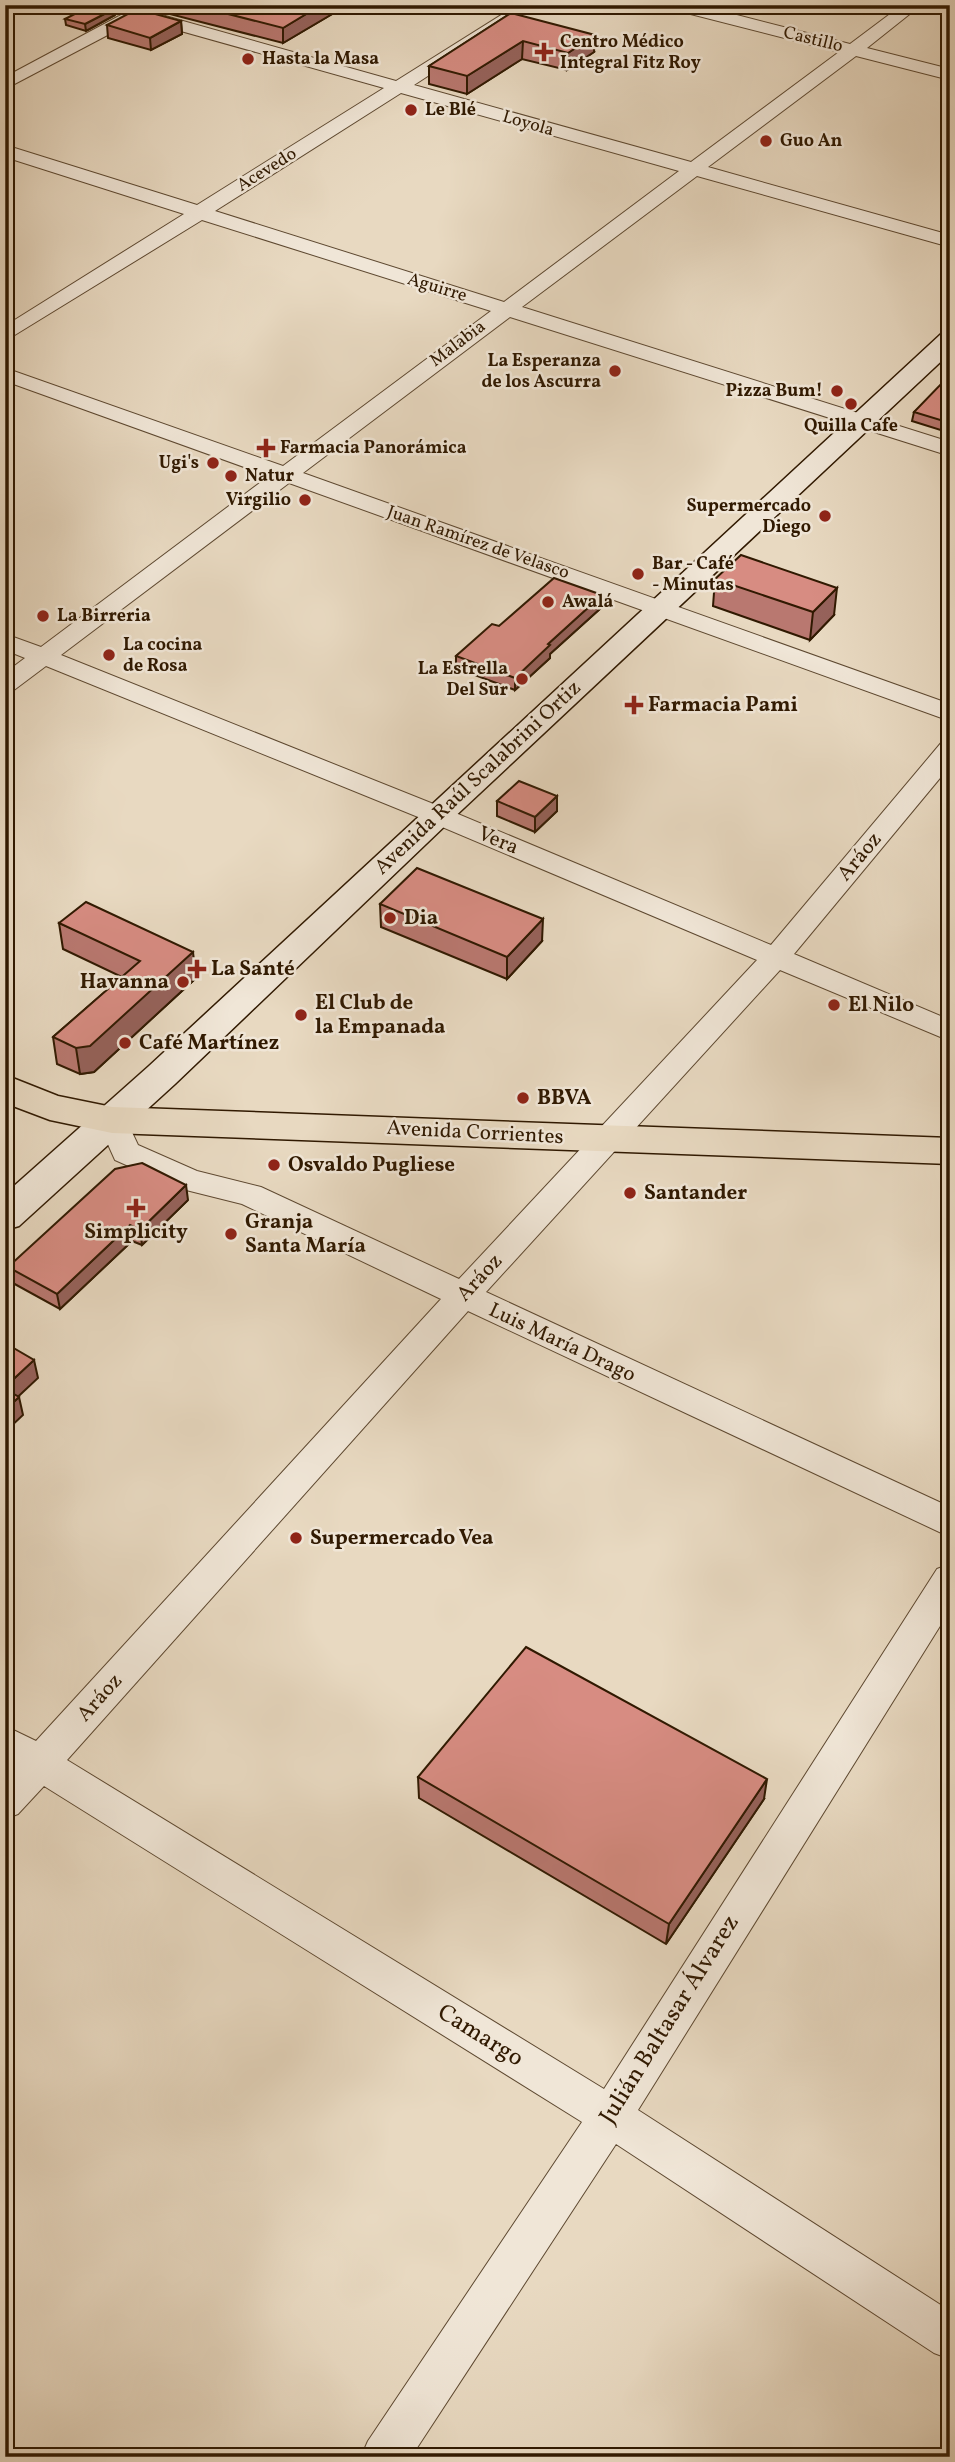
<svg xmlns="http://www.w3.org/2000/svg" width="955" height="2462" font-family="Vollkorn,serif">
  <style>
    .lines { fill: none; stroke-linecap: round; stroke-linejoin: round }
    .street-casing { stroke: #5e4931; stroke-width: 2 }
    .secondary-casing { stroke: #301901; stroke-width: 3 }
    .primary-casing { stroke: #301901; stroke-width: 3 }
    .street { fill: #f0e6d7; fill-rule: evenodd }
    .secondary { fill: #f0e6d7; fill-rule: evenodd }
    .primary { fill: #e8d9c1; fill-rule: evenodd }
    .wall { fill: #b97870; stroke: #301901; stroke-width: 2 }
    .shaded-wall { fill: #96625b; stroke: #301901; stroke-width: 2 }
    .building { fill: #d78c82; stroke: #301901; stroke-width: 2 }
    .poi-dot { fill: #8f2418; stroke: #f0e6d7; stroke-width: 2.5 }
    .labels { text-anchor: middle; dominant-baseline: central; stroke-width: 5; stroke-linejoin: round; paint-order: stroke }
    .far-street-label { font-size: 18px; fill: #301901; stroke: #f0e6d7 }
    .far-poi-label { font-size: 18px; font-weight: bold; fill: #301901; stroke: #f0e6d7; text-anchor: start }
    .poi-label { font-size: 21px; font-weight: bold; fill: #301901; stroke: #f0e6d7; text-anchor: start }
    .street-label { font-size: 21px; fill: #301901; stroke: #f0e6d7 }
    .near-street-label { font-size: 24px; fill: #301901; stroke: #f0e6d7 }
  </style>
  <rect width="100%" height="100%" fill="#e8d9c1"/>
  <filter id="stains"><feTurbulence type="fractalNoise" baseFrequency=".00286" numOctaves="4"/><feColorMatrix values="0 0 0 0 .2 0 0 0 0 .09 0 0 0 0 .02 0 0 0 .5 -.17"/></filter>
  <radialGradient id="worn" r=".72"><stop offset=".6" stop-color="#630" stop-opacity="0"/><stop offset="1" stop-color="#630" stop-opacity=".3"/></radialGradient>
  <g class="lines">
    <defs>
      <path id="street" d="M98 5H151V12L396 81 517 5H537L414 85 691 162 839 52 671 9 669 5H698L850 44 902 5H921L867 48 950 69V80L856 56 708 167 950 235V247L697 176 522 307 950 442V456L510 317 303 473 950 704V721L289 483 61 655 446 809 771 945 941 743 950 741V766L794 954 950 1020V1041L780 970 486 1292 950 1507V1537L468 1311 67 1760 604 2089 937 1569 950 1564V1610L638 2110 950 2311V2359L934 2353 616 2144 411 2457H361L368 2441 582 2122 44 1786 18 1814 5 1819V1775L13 1767 5 1762V1726L36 1741 441 1299 242 1204 178 1188 115 1160 97 1120 101 1113 112 1109 123 1113 138 1145 197 1171 261 1187 459 1279 757 960 428 821 46 666 14 690 5 692V673L25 658 5 650V634L41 647 269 476 5 381V368L283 466 491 311 202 220 5 341V326L184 214 5 157V145L197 205 384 88 138 19 5 89V77L121 15ZM401 93 679 171 504 302 215 211Z"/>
      <polygon id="secondary" points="950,331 950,353 449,822 175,1084 19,1226 5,1230 5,1194 149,1066 941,334"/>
      <polygon id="primary" points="5,1075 58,1096 112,1107 950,1138 950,1164 112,1133 50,1120 5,1103"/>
    </defs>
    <!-- street casing -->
    <use href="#street" class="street-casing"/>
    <!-- secondary casing -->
    <use href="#secondary" class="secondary-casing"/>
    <!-- primary casing -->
    <use href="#primary" class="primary-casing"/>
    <!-- street -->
    <use href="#street" class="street"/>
    <!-- secondary -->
    <use href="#secondary" class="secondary"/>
    <!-- primary -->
    <use href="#primary" class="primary"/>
  </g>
  <!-- wall -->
  <g class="wall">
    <polygon points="152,5 339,5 339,10 283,43 154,10"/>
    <polygon points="511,13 594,52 567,70 522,59 467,94 429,84 429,66"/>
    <polygon points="115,15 86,31 66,25 65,19"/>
    <polygon points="181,21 182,34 151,50 108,38 107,25"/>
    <polygon points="950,385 950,433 912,421 914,412"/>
    <polygon points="715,579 834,615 810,640 713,606"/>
    <polygon points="602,595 602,607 550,654 550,658 515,690 456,668 456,656 499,626"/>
    <polygon points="557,796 557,811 535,832 497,816 497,801"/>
    <polygon points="380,904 542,941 507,979 381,927"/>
    <polygon points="59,923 196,978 94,1072 80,1074 57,1064 53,1037 122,977 63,949"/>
    <polygon points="188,1200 142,1245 132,1241 60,1309 11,1282 8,1267"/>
    <polygon points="418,1777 764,1799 666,1944 419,1798"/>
  </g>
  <!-- shaded-wall -->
  <g class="shaded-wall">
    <polygon points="321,5 339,5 339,10 283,43 283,28"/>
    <polygon points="114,9 115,15 86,31 85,24"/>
    <polygon points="181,21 182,34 151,50 150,38"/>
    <polygon points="595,35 594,52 567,70 568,53"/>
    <polygon points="523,41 522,59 467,94 467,76"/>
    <polygon points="837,588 834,615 810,640 813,612"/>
    <polygon points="602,595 602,607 550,654 550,658 515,690 515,678 548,644"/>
    <polygon points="557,796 557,811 535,832 535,817"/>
    <polygon points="543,919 542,941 507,979 507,957"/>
    <polygon points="193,952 196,978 94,1072 80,1074 76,1048"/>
    <polygon points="5,1133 8,1154 5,1156"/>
    <polygon points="186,1185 188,1200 142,1245 140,1230"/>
    <polygon points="130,1225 132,1241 60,1309 57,1294"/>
    <polygon points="34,1360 38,1378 8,1406 5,1394 5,1387"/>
    <polygon points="19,1397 23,1415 5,1432 5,1410"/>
    <polygon points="767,1779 764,1799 666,1944 669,1924"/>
  </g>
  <!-- building -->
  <g class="building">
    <polygon points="92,5 106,5 114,9 85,24 65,19"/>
    <polygon points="193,5 321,5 283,28"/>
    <polygon points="137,9 181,21 150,38 107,25"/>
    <polygon points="511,13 595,35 568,53 523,41 467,76 429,66"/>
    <polygon points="942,383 950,385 950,423 914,412"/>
    <polygon points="741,555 837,588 813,612 715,579"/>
    <polygon points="554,578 602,595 548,644 550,645 515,678 456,656 492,624 499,626"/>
    <polygon points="519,781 557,796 535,817 497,801"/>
    <polygon points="417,868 543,919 507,957 380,904"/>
    <polygon points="86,902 193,952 90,1046 76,1048 53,1037 140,961 59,923"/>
    <polygon points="142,1163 186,1185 140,1230 130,1225 57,1294 8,1267 115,1169"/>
    <polygon points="5,1343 34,1360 5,1387"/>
    <polygon points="5,1389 19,1397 5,1410"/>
    <polygon points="526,1647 767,1779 669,1924 418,1777"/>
  </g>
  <!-- markers -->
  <g class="poi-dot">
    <path d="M540.5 41.5h7v7h7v7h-7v7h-7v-7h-7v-7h7z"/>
    <circle cx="248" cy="59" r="7"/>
    <circle cx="411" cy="110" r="7"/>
    <circle cx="766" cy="141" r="7"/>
    <circle cx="615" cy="371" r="7"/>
    <circle cx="837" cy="391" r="7"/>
    <circle cx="851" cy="404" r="7"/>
    <path d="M262.5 437.5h7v7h7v7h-7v7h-7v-7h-7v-7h7z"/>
    <circle cx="213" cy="463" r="7"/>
    <circle cx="231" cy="476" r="7"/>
    <circle cx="305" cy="500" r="7"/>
    <circle cx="825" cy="516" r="7"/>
    <circle cx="638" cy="574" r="7"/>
    <circle cx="548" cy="602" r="7"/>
    <circle cx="43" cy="616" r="7"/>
    <circle cx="109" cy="655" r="7"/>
    <circle cx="522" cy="679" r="7"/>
    <path d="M630.5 694.5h7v7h7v7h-7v7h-7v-7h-7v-7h7z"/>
    <circle cx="390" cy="918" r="7"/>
    <path d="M193.5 958.5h7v7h7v7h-7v7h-7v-7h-7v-7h7z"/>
    <circle cx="183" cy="982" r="7"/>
    <circle cx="834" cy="1005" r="7"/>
    <circle cx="301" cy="1015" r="7"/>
    <circle cx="125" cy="1043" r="7"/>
    <circle cx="523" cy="1098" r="7"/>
    <circle cx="274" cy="1165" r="7"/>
    <circle cx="630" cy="1193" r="7"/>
    <path d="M132.5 1197.5h7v7h7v7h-7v7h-7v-7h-7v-7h7z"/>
    <circle cx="231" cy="1234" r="7"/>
    <circle cx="296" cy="1538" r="7"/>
  </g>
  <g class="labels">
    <!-- far-street labels -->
    <g class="far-street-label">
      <text transform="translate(813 40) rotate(14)">Castillo</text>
      <text transform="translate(528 124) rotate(16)">Loyola</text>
      <text transform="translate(267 170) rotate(-32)">Acevedo</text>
      <text transform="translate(437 288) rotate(17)">Aguirre</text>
      <text transform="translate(458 344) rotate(-37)">Malabia</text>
      <text transform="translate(478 543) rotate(19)">Juan Ramírez de Velasco</text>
    </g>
    <!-- far-poi labels -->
    <g class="far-poi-label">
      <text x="560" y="42">Centro Médico<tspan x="560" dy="21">Integral Fitz Roy</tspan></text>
      <text x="262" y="59">Hasta la Masa</text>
      <text x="425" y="110">Le Blé</text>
      <text x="780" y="141">Guo An</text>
      <text x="601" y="361" text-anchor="end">La Esperanza<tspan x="601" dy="21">de los Ascurra</tspan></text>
      <text x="823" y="391" text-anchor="end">Pizza Bum!</text>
      <text x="851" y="426" text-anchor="middle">Quilla Cafe</text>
      <text x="280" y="448">Farmacia Panorámica</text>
      <text x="199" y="463" text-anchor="end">Ugi's</text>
      <text x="245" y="476">Natur</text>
      <text x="291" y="500" text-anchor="end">Virgilio</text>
      <text x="811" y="506" text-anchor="end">Supermercado<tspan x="811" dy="21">Diego</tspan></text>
      <text x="652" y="564">Bar - Café<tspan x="652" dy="21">- Minutas</tspan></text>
      <text x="562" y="602">Awalá</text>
      <text x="57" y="616">La Birreria</text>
      <text x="123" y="645">La cocina<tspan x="123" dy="21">de Rosa</tspan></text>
      <text x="508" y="669" text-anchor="end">La Estrella<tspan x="508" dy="21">Del Sur</tspan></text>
    </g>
    <!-- poi labels -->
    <g class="poi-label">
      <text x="648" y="705">Farmacia Pami</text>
      <text x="404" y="918">Dia</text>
      <text x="211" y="969">La Santé</text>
      <text x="169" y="982" text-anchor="end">Havanna</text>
      <text x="315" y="1003">El Club de<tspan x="315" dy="24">la Empanada</tspan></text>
      <text x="848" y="1005">El Nilo</text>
      <text x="139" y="1043">Café Martínez</text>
      <text x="537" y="1098">BBVA</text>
      <text x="288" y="1165">Osvaldo Pugliese</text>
      <text x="644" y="1193">Santander</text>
      <text x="245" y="1222">Granja<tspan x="245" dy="24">Santa María</tspan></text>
      <text x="136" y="1232" text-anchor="middle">Simplicity</text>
      <text x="310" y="1538">Supermercado Vea</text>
    </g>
    <!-- street labels -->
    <g class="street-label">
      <text transform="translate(478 778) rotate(-43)">Avenida Raúl Scalabrini Ortiz</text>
      <text transform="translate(498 841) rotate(23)">Vera</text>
      <text transform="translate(860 857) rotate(-50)">Aráoz</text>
      <text transform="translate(475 1133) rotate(3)">Avenida Corrientes</text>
      <text transform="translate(480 1278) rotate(-47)">Aráoz</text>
      <text transform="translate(562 1343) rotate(25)">Luis María Drago</text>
      <text transform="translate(100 1698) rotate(-48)">Aráoz</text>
    </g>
    <!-- near-street labels -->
    <g class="near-street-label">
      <text transform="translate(670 2020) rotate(-58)">Julián Baltasar Álvarez</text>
      <text transform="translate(480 2036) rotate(32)">Camargo</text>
    </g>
  </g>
  <!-- margin -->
  <rect width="955" height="2462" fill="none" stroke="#e8d9c1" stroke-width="28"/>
  <rect x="7" y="7" width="941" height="2448" fill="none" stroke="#301901" stroke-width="3.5"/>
  <rect x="14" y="14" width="927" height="2434" fill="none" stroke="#301901" stroke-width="2"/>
  <rect width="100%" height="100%" filter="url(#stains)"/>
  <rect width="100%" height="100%" fill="url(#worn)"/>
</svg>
